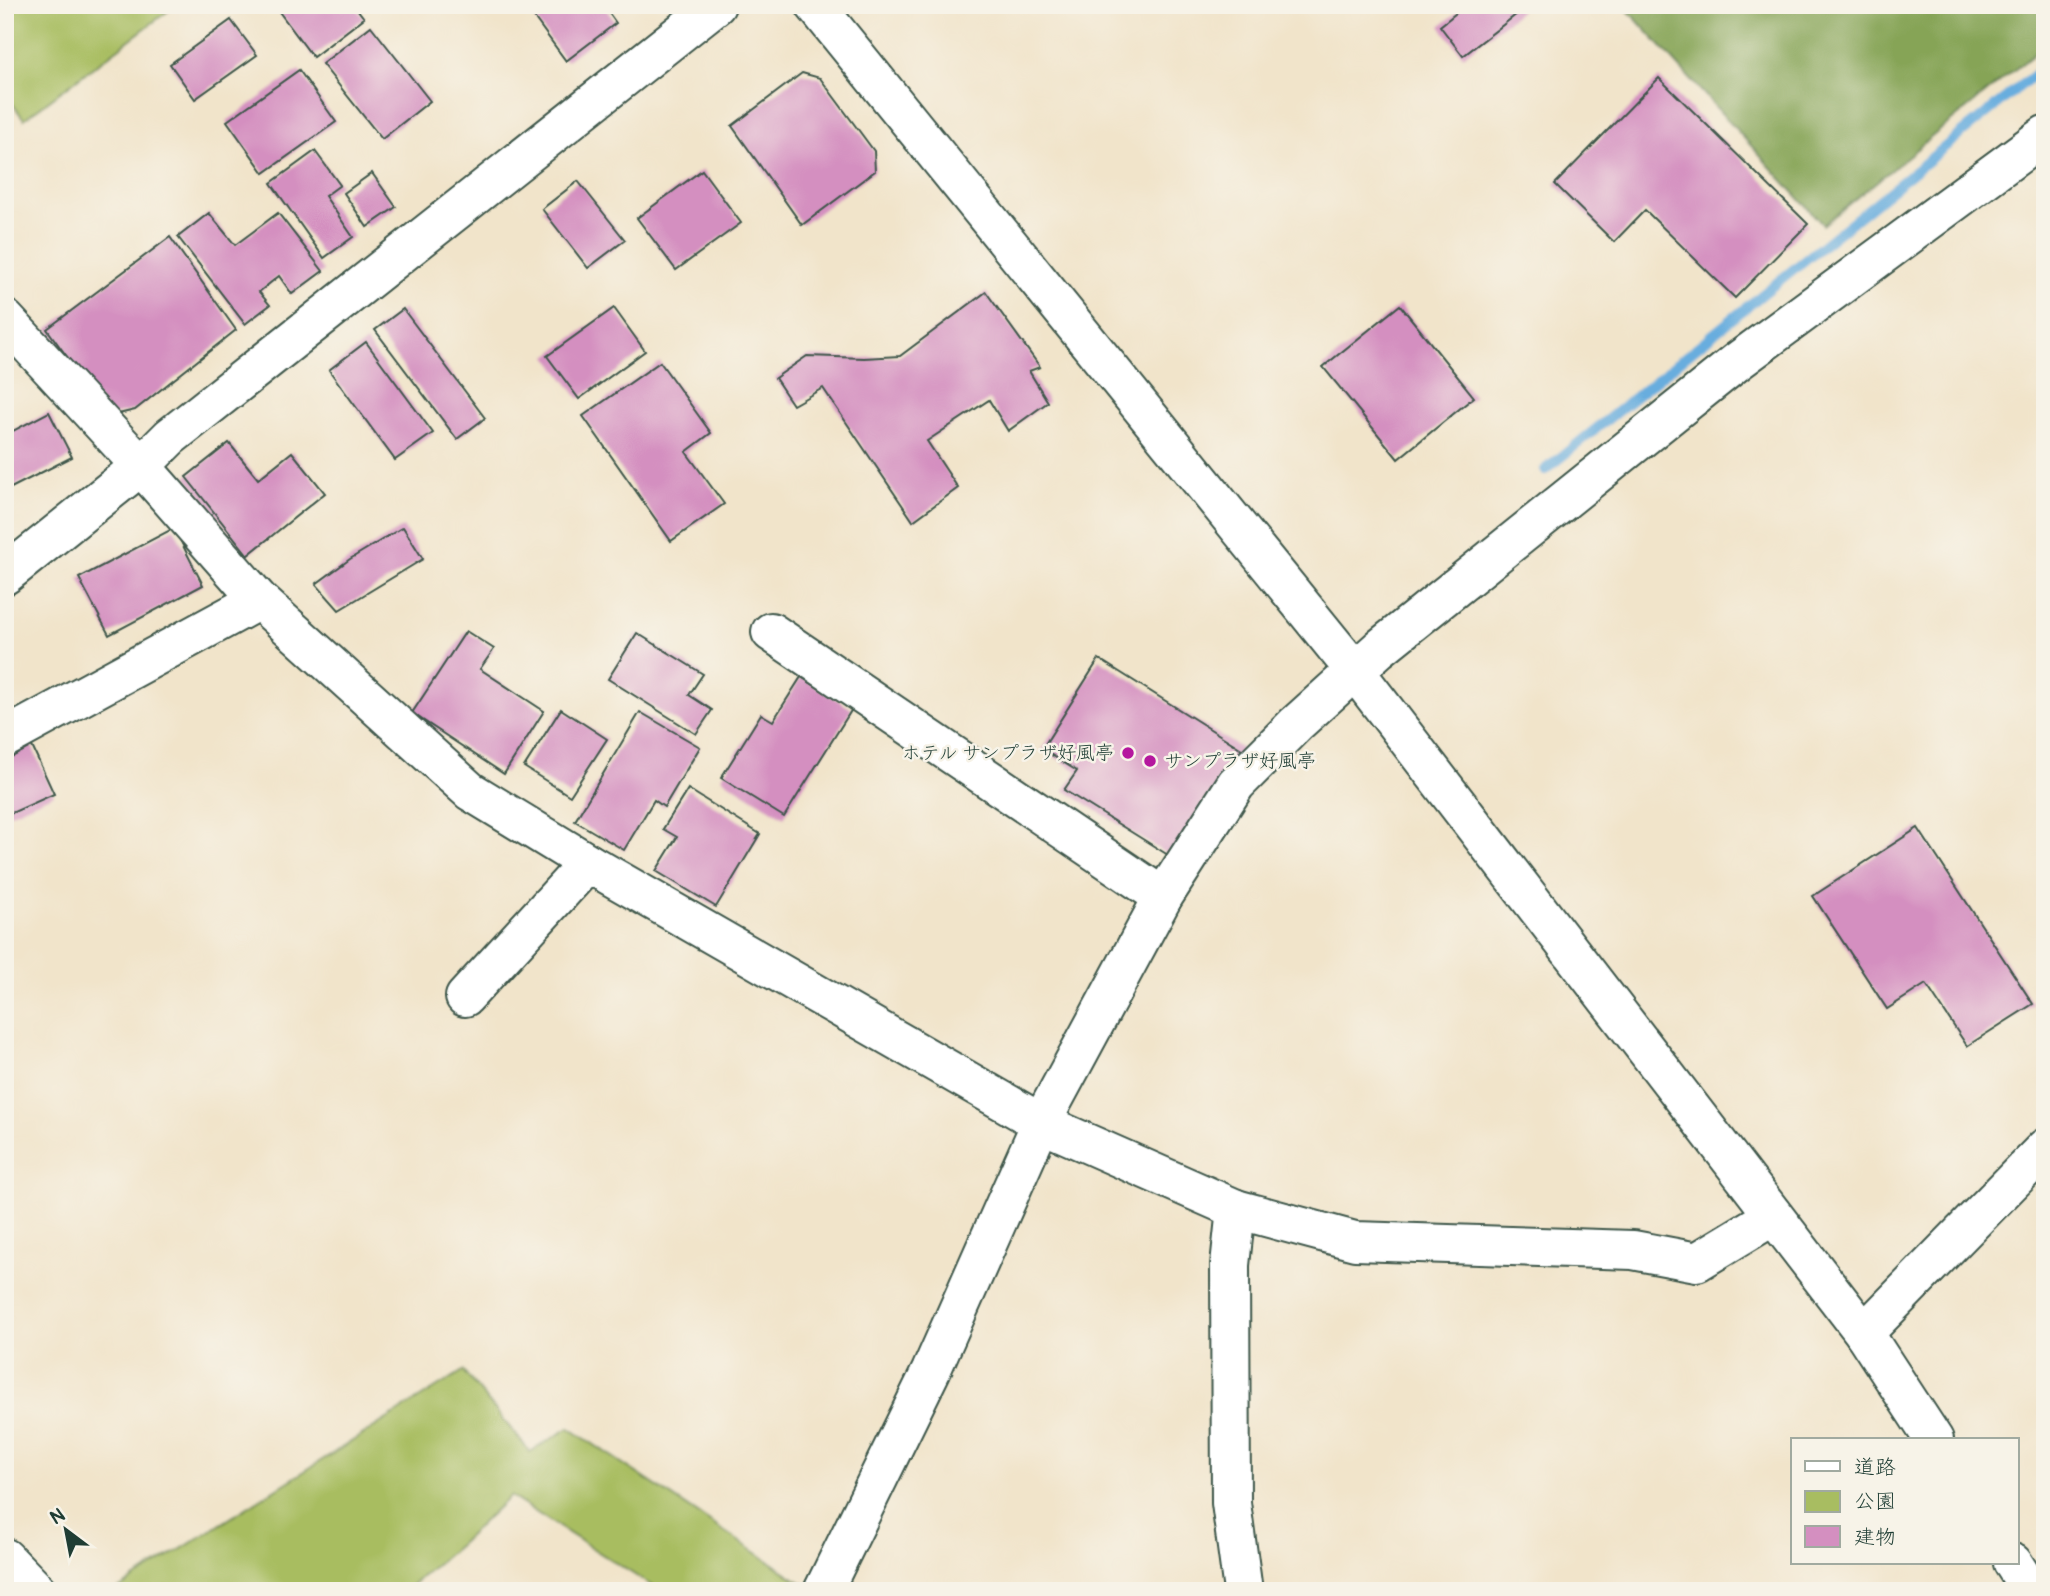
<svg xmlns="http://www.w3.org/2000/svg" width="2050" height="1596" font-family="Pangolin,'Klee One',sans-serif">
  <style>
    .green { fill: #a8bd61; stroke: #647d4a; stroke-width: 2 }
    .forest { fill: #86a457; stroke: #527046; stroke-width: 2 }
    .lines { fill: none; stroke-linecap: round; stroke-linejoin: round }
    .stream { stroke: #68adde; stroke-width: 10 }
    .building { fill: #d48fc0 }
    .minor-casing { stroke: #3e564a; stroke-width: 42 }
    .minor { stroke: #fff; stroke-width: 38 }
    .poi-dot { fill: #b5179e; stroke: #f7f3e8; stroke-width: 2.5 }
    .labels { text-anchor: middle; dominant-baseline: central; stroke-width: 5; stroke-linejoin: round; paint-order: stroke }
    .poi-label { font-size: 19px; fill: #1f3d34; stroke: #f7f3e8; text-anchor: end }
  </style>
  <rect width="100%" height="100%" fill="#f7f3e8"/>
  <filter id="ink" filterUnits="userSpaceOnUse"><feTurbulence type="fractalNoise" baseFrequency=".0143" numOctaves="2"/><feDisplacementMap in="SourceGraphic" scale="14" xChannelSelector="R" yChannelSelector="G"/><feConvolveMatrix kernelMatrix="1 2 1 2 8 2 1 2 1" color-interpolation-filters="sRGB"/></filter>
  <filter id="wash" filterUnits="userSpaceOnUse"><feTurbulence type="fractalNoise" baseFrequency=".00686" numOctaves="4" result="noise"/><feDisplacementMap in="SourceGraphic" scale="28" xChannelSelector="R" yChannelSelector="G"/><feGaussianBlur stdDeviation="1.57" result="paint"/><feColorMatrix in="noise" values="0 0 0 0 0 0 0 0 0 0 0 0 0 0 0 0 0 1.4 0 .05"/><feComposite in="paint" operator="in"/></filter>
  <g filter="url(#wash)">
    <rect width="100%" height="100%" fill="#f1e4ca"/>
    <!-- green -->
    <g class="green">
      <polygon points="5,5 176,5 24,119 5,94"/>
      <polygon points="463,1371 530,1452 569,1428 809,1588 808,1591 660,1591 510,1496 460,1544 405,1591 115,1591"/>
    </g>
    <!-- forest -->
    <polygon class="forest" points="1623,5 2045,5 2045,45 1823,225"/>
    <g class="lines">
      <!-- stream -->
      <polyline class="stream" points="1545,470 2045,66"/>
    </g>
    <g id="blocks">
      <!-- building -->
      <g class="building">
        <polygon points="274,5 354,5 364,18 313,57"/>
        <polygon points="525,5 603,5 616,23 566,61"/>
        <polygon points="1466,5 1518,5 1522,10 1463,56 1440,26"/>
        <polygon points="231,20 257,55 195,99 170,64"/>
        <polygon points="371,26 430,101 382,139 322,64"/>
        <polygon points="299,70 336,122 264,173 227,121"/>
        <polygon points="802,73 820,78 874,151 875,171 802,225 732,126"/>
        <polygon points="1659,78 1808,224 1735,298 1645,210 1614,242 1555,184"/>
        <polygon points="315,151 340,185 325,196 353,237 324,258 271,183"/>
        <polygon points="702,170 741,223 676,270 637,218"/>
        <polygon points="372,173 396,207 367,227 344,193"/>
        <polygon points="578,181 625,240 588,268 542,209"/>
        <polygon points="209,213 235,245 278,213 323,271 292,294 279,276 259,292 270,305 245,324 178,237"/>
        <polygon points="170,237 236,330 135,410 110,416 47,329"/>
        <polygon points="986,292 1040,367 1029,371 1048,402 1008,431 989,400 927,441 958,488 913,521 823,388 793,405 775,378 807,356 864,358 900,356"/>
        <polygon points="1400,305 1474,397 1398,459 1323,367"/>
        <polygon points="614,308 645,351 579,399 547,356"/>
        <polygon points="403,309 485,418 457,439 375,330"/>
        <polygon points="366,342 433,433 395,460 329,370"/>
        <polygon points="660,362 711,433 686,452 724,504 671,541 583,416"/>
        <polygon points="49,412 72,457 5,491 5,435"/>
        <polygon points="229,443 258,479 292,452 325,493 248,555 186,477"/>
        <polygon points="403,527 423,559 339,610 316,584 350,559"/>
        <polygon points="174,528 203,585 109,635 79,578"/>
        <polygon points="466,631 494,649 480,669 544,711 504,774 412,713"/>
        <polygon points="637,633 703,674 689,695 712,710 696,734 608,679"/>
        <polygon points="1099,659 1245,751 1176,860 1064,790 1077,771 1042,749"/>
        <polygon points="801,677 852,709 784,817 721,778 761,714 773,721"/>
        <polygon points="561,709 607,739 570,796 524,767"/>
        <polygon points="640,712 700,747 664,807 654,800 624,850 575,821"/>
        <polygon points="30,742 54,794 5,816 5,753"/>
        <polygon points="688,789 760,834 716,907 656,871 677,837 663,829"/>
        <polygon points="1918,828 2033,1004 1967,1046 1926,984 1887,1009 1813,896"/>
      </g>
    </g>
  </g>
  <g filter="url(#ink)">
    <use href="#blocks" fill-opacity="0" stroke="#3e564a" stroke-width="2"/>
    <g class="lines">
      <defs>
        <g id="minor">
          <polyline points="815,5 1355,671 1864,1333 1934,1440"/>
          <polyline points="5,319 141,466 259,600 470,791 588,863 1041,1123 1236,1209 1355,1241 1633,1250 1697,1262 1773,1216"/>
          <polyline points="5,575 141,466 170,437 716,5"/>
          <polyline points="771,632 1163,897"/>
          <polyline points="5,738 259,600"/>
          <polyline points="465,997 588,863"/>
          <polyline points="1236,1209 1230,1265 1231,1503 1243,1591"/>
          <polyline points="1864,1333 2045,1148"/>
          <polyline points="5,1558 37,1591"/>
          <polyline points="2013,1563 2031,1591"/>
          <polyline points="823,1591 931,1371 1041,1123 1163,897 1236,784 1296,724 1379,649 1738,361 2045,135"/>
        </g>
      </defs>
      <!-- minor casing -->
      <use href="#minor" class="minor-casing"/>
      <!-- minor -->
      <use href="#minor" class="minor"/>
    </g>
  </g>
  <!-- markers -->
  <g class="poi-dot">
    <circle cx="1128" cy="753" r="7"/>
    <circle cx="1150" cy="761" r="7"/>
  </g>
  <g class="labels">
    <!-- poi labels -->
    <g class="poi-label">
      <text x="1114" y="753">ホテル サンプラザ好風亭</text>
      <text x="1164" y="761" text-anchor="start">サンプラザ好風亭</text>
    </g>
  </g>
  <!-- margin -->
  <rect width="2050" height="1596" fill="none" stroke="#f7f3e8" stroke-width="28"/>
  <!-- legend -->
  <rect x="1791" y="1438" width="228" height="126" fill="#f7f3e8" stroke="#a1aaa0" stroke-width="2"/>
  <rect x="1805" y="1461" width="35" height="10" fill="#ffffff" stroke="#a1aaa0" stroke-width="2"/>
  <text x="1854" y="1474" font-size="21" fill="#1f3d34">道路</text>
  <rect x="1805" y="1491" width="35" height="21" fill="#a8bd61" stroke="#a1aaa0" stroke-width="2"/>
  <text x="1854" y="1508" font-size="21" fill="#1f3d34">公園</text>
  <rect x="1805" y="1526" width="35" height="21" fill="#d48fc0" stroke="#a1aaa0" stroke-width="2"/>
  <text x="1854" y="1544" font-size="21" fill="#1f3d34">建物</text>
  <!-- north arrow -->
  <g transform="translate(66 1530) rotate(328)" stroke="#f7f3e8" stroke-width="5" paint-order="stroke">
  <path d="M0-5L12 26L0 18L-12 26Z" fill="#1f3d34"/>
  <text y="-10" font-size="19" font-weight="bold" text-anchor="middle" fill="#1f3d34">N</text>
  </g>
</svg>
